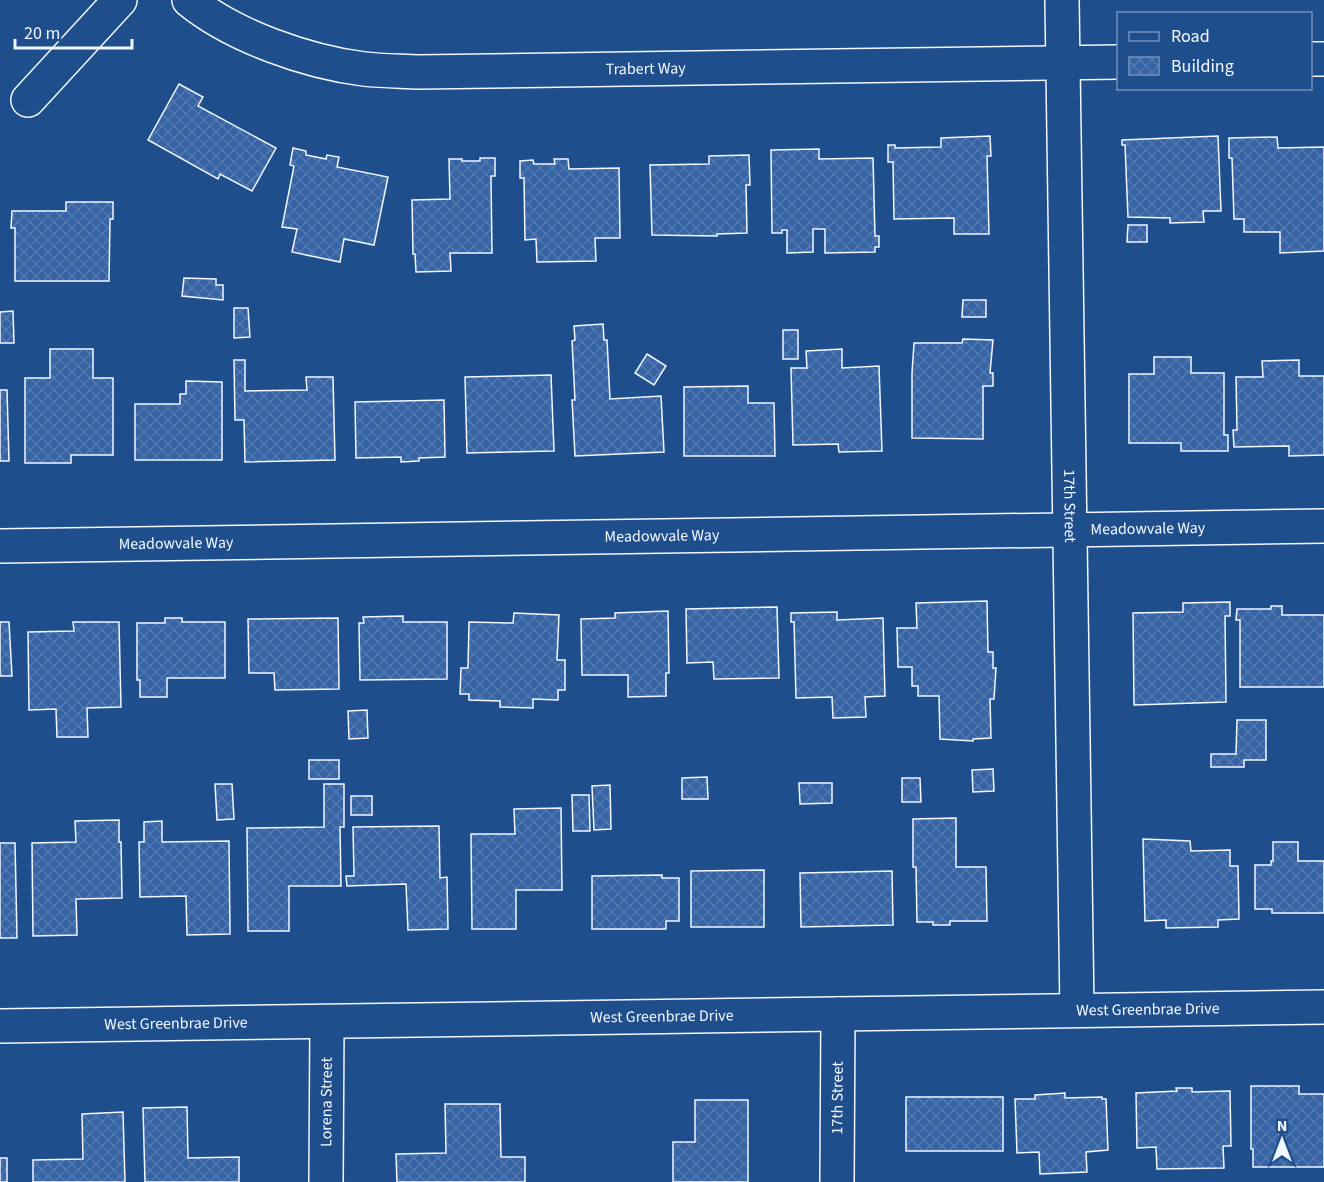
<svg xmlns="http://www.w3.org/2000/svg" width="1324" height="1182" font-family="'Source Sans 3',sans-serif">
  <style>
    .building { fill: url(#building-cross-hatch); stroke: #f2f6ff; stroke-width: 1.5 }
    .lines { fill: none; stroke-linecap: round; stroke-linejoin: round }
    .minor-casing { stroke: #f2f6ff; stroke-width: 36 }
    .tertiary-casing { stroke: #f2f6ff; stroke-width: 36 }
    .minor { stroke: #1f4e8c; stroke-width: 33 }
    .tertiary { stroke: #1f4e8c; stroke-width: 33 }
    .labels { text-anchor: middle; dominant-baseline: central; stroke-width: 4.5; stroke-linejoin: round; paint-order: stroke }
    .street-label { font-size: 16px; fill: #f2f6ff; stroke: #1f4e8c }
  </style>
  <defs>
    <pattern id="building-cross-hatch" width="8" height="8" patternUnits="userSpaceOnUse" patternTransform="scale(1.5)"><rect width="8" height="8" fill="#3563a3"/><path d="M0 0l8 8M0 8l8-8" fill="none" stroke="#537ab1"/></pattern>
  </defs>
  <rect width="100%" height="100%" fill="#1f4e8c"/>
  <!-- building -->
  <g class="building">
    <polygon points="179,84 203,97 198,106 276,148 252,191 220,174 218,179 148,140"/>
    <polygon points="990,136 991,156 987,156 989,234 954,234 954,218 894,219 893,162 888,162 888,145 895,145 895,148 941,147 941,138"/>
    <polygon points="1218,136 1221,211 1203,211 1204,222 1170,223 1170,218 1128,217 1125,145 1122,145 1122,140"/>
    <polygon points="1277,137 1278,148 1324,147 1324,251 1280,253 1280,232 1244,232 1244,219 1234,219 1232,158 1229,158 1229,138"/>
    <polygon points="293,148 306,151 306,155 326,159 327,155 339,157 337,167 388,177 374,245 344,239 340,262 292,252 297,229 282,227 294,166 290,165"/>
    <polygon points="819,149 819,159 873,158 875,236 879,236 879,247 875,247 875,252 825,253 825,229 813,229 813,252 787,253 787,230 782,230 782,233 772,233 771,150"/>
    <polygon points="749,155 750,185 746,185 747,233 717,234 717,236 652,235 650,165 709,164 709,156"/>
    <polygon points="480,158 495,158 495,176 491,176 492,253 450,253 451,271 416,272 415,254 413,254 412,200 450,199 449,159 462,159 462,161 480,161"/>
    <polygon points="554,159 568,159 569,169 619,168 620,238 595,238 596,261 537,262 536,239 525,240 524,178 520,178 520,161 533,160 534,164 555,164"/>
    <polygon points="66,202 113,202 113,219 110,219 109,281 15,281 15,228 11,228 12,211 66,211"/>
    <polygon points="1128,225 1147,225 1147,242 1127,242"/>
    <polygon points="184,278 216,279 216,285 223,285 223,300 182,296"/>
    <polygon points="963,300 986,300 986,317 962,317"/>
    <polygon points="234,308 248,308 250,337 234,338"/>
    <polygon points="13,311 14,343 0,343 0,312"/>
    <polygon points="603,324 604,340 607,340 610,399 661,396 664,452 575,456 572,400 575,400 572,341 575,340 574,326"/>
    <rect x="783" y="330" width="15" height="29"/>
    <polygon points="963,339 993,340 990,373 993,373 993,386 983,386 983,439 912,438 912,373 914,343 962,343"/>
    <polygon points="50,349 93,349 93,378 113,378 113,455 71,455 71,463 25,463 25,378 50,378"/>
    <polygon points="842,349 842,368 879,366 882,451 839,452 838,444 793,445 791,368 807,368 806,351"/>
    <polygon points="647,354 666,366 654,385 635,373"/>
    <polygon points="1154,357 1191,357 1191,373 1224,373 1224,435 1228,435 1228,451 1181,451 1181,443 1129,443 1129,374 1154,374"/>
    <polygon points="234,360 245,360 245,391 307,390 306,377 333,377 335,460 245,462 244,420 235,420"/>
    <polygon points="1299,360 1299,376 1324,376 1324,455 1289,456 1289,446 1234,447 1233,430 1237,430 1236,377 1263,377 1262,361"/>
    <polygon points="551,375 554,451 467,453 465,377"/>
    <polygon points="186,381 222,382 222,460 135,460 135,404 180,404 180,394 186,394"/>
    <polygon points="748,386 748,403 774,403 775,456 684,456 684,387"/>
    <polygon points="0,390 7,390 9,461 0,461"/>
    <polygon points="444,400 445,457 419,458 419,461 401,462 401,457 356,458 355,402"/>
    <polygon points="987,601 988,652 993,652 993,668 996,668 994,699 990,699 991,738 973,739 973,741 940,739 939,696 918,696 918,686 912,686 912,667 898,667 897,628 917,628 916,603"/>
    <polygon points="1230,602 1230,616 1225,616 1226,702 1134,705 1133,613 1183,612 1183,603"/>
    <polygon points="1271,606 1282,606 1282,615 1324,615 1324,687 1240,687 1240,620 1236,620 1237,609 1271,609"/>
    <polygon points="777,607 779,678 714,679 713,662 687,663 686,609"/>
    <polygon points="668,611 669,673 666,673 666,696 628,697 628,675 582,675 581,619 615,618 615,613"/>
    <polygon points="837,612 837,620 883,618 885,696 865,697 866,717 833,718 832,697 796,698 794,622 791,622 791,613"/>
    <polygon points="514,613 559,615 557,660 565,660 565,690 558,690 558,700 533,699 533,708 500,707 500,701 469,700 469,694 460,694 461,668 468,668 469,622 513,623"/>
    <polygon points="403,616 403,622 447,622 447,679 360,680 359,623 364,623 363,617"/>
    <polygon points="165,618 182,618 182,622 225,622 225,678 167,678 167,697 140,697 140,680 137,680 137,623 165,623"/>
    <polygon points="338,618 339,689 275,690 274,673 249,673 248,619"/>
    <polygon points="0,622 9,622 12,676 0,676"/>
    <polygon points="73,622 119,622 121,707 87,708 88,737 57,737 56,709 29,710 28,632 74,631"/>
    <polygon points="367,710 368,738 349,739 348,711"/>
    <polygon points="1237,720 1266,720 1266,760 1244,760 1244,767 1211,767 1211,754 1236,754"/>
    <rect x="309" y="760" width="30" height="19"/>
    <polygon points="993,769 994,791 973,792 972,770"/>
    <polygon points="707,777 708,799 682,799 682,778"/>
    <polygon points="902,778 920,778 921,802 902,802"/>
    <polygon points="799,783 832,783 832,803 800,804"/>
    <polygon points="215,784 232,784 234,819 217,820"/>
    <polygon points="324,784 344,784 344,827 340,827 341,886 289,886 289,931 248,931 247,828 324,827"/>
    <polygon points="610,785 611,829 594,830 592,786"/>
    <polygon points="572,795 589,795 590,831 573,831"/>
    <rect x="351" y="796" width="21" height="19"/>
    <polygon points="561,808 562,890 516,890 516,929 472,929 471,834 515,834 514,809"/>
    <polygon points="956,818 956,867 986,867 987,921 950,921 950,925 933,925 933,922 917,922 916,867 913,867 913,819"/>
    <polygon points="119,820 119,842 121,842 122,898 76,899 77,935 33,936 32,843 76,842 75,821"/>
    <polygon points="162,821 162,842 229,841 230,934 187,935 186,896 140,897 139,842 144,842 144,822"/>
    <polygon points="439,826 440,878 447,877 448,929 408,930 406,884 347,886 346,876 354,876 353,827"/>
    <polygon points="1143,839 1190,841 1191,851 1230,850 1230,866 1238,866 1239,919 1218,920 1218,927 1166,928 1166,920 1145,921"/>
    <polygon points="1273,842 1298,842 1298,861 1324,861 1324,913 1272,913 1272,909 1255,909 1255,865 1271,865 1271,861 1273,861"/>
    <polygon points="0,843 15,843 17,938 0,938"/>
    <polygon points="764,870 764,927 691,927 691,871"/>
    <polygon points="892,871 893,925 801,927 800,873"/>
    <polygon points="662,875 662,878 679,878 679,921 666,921 666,929 592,929 592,876"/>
    <polygon points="1251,1086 1299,1086 1299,1094 1324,1094 1324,1167 1253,1167 1253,1149 1251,1149"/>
    <polygon points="1176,1088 1192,1088 1192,1092 1230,1091 1231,1146 1223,1146 1224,1168 1157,1169 1156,1147 1137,1148 1136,1093 1177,1091"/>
    <polygon points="1065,1093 1065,1098 1102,1097 1102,1099 1106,1099 1108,1150 1086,1152 1087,1172 1040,1174 1039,1152 1017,1153 1015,1099 1035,1099 1035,1095"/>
    <rect x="906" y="1097" width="97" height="54"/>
    <polygon points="695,1100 748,1100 748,1182 673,1182 673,1142 695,1142"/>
    <polygon points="445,1104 500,1104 501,1157 525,1157 525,1182 397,1182 396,1154 446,1153"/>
    <polygon points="187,1107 188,1158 239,1157 239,1182 145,1182 143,1108"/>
    <polygon points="123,1112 125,1182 33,1182 33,1160 83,1159 82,1114"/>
    <rect x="0" y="1158" width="7" height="24"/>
  </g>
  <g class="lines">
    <defs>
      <g id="minor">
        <path id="s1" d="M189 0C233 36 307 62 364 69 382 71 401 71 419 72L1118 62"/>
        <path id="s2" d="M1062 0 1077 1010"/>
        <polyline points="1310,59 1324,59"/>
        <polyline points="28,100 120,0"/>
        <path id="s3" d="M0 546 1324 526"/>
        <path id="s4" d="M326 1182 327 1022"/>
        <path id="s5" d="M837 1182 838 1014"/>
      </g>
      <g id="tertiary">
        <path id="s6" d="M0 1026 1324 1007"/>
      </g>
    </defs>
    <!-- minor casing -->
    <use href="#minor" class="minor-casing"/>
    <!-- tertiary casing -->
    <use href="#tertiary" class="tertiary-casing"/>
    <!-- minor -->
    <use href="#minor" class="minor"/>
    <!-- tertiary -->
    <use href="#tertiary" class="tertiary"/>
  </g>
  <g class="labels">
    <!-- street labels -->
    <g class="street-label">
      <text stroke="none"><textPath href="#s1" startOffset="472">Trabert Way</textPath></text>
      <text stroke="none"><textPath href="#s2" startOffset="506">17th Street</textPath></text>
      <text stroke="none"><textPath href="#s3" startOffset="1148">Meadowvale Way</textPath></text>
      <text stroke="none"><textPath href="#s3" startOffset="662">Meadowvale Way</textPath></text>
      <text stroke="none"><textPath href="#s3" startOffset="176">Meadowvale Way</textPath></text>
      <text stroke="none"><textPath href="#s6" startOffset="1148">West Greenbrae Drive</textPath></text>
      <text stroke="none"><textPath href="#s6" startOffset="662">West Greenbrae Drive</textPath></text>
      <text stroke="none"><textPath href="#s6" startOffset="176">West Greenbrae Drive</textPath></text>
      <text stroke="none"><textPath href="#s5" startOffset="84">17th Street</textPath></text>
      <text stroke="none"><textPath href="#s4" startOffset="80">Lorena Street</textPath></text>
    </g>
  </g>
  <!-- legend -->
  <rect x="1117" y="12" width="195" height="78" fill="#1f4e8c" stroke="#7391ba" stroke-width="1.5"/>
  <rect x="1129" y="32" width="30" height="9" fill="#1f4e8c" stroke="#7391ba" stroke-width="1.5"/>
  <text x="1171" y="42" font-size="18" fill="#f2f6ff">Road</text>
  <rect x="1129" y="57" width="30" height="18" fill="url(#building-cross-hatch)" stroke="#7391ba" stroke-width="1.5"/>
  <text x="1171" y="72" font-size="18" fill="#f2f6ff">Building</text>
  <!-- north arrow -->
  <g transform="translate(1282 1140)" stroke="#1f4e8c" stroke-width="4.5" paint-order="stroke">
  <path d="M0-4.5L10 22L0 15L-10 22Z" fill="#f2f6ff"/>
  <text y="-9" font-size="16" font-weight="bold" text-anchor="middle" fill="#f2f6ff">N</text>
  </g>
  <!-- scale -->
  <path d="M15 39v9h117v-9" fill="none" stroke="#f2f6ff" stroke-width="3"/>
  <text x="24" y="39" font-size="18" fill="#f2f6ff" stroke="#1f4e8c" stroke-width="4.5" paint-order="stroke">20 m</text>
</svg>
